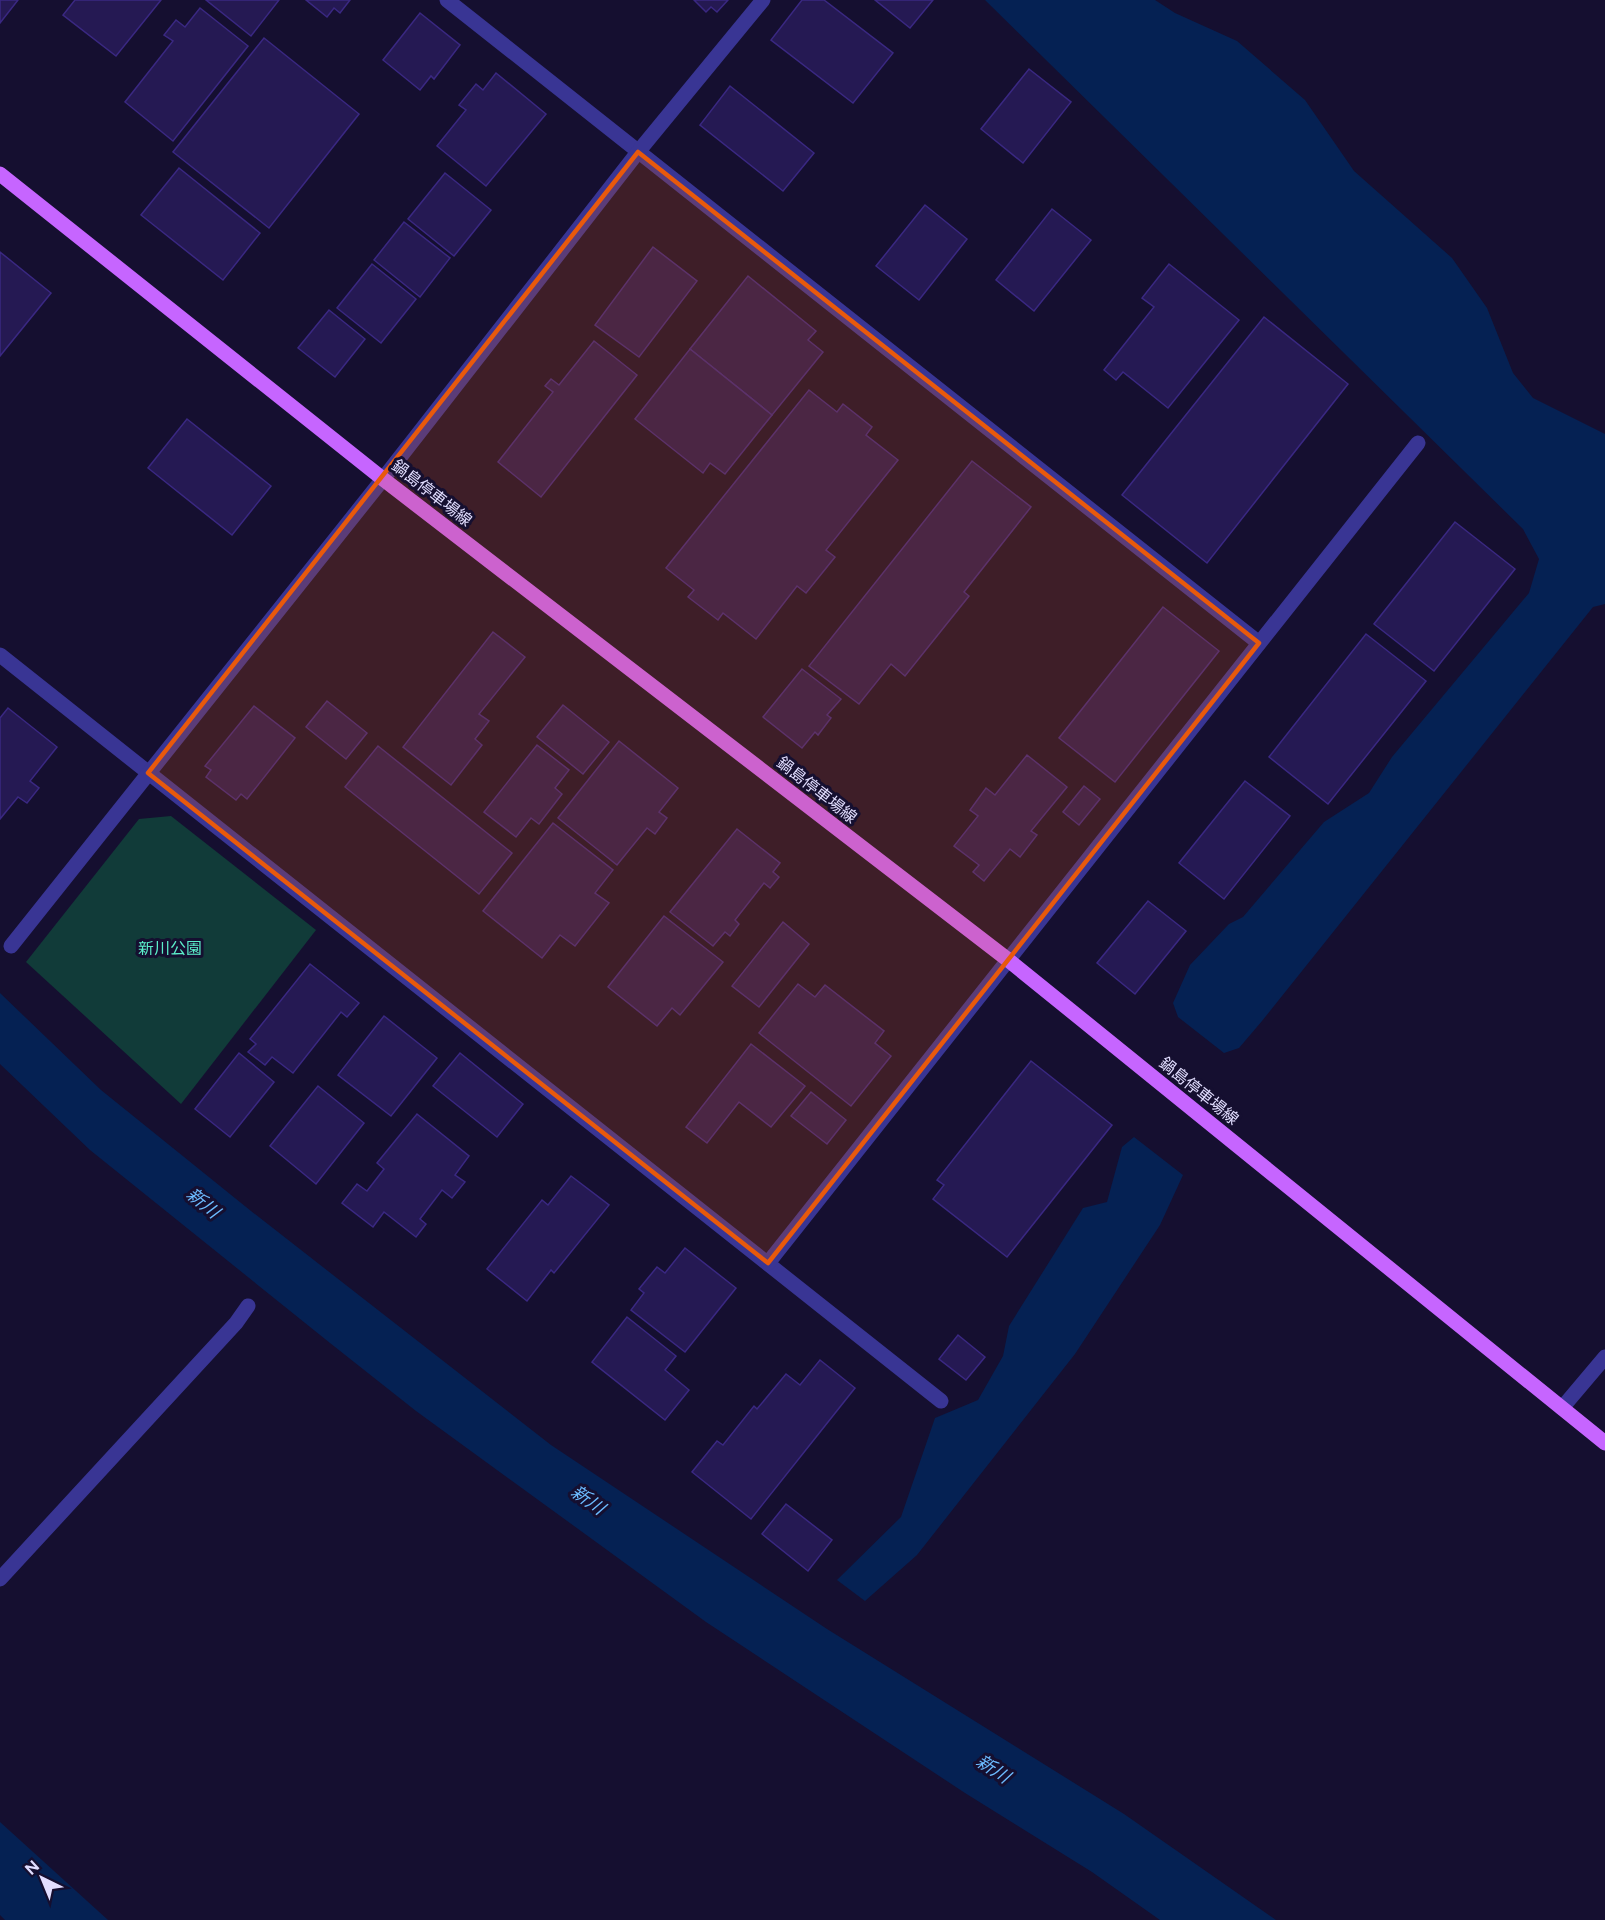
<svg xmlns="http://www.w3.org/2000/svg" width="1605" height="1920" font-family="Figtree,'Noto Sans JP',sans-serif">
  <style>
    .green { fill: #113b39 }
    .water { fill: #052153 }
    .building { fill: #251953; stroke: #3a2882; stroke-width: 1.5 }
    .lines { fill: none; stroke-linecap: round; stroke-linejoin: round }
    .minor { stroke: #393594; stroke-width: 15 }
    .major { stroke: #c665ff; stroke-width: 15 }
    .marked { fill: #e8590c; fill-opacity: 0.2; stroke: #e8590c; stroke-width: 4.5; stroke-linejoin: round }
    .labels { text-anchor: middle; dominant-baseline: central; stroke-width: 6; stroke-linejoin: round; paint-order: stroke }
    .street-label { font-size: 16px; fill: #e2deff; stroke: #150f30 }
    .park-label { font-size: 16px; fill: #5beec9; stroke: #150f30 }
    .water-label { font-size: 18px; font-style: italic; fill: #6cbbff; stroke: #150f30 }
  </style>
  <rect width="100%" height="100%" fill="#150f30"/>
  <!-- green -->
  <polygon class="green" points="171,816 316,930 181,1104 26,962 139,819"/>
  <!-- water -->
  <g class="water">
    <polygon points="985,0 1155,0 1175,13 1237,41 1305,100 1354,171 1452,258 1487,308 1513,373 1533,398 1605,434 1605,604 1593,607 1262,1021 1239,1048 1224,1053 1178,1017 1173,1003 1190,965 1229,924 1243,917 1324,822 1369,793 1392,757 1529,593 1539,559 1523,529"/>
    <polygon points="0,993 101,1090 251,1211 551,1445 827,1629 1124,1814 1276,1920 1160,1920 1092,1872 965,1793 706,1622 416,1411 330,1343 90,1150 0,1064"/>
    <polygon points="1134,1137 1183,1175 1160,1225 1075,1354 917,1555 865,1601 837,1580 901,1517 935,1418 978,1400 1003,1356 1009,1326 1083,1208 1107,1202 1122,1147"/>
    <polygon points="0,1822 108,1920 5,1920 0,1915"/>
  </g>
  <!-- building -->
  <g class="building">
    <polygon points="0,0 18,0 0,23"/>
    <polygon points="75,0 161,0 116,56 63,15"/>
    <polygon points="206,0 279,0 251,36"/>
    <polygon points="306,0 350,0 340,13 334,8 327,17"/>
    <polygon points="694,0 728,0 717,12 711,7 706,12"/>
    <polygon points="802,0 824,0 893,53 853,103 771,40"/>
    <polygon points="875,0 933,0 910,28"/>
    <polygon points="200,8 248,46 173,141 125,102 173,41 164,35 176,20 185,27"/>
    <polygon points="420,13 460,45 434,79 431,76 420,90 383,60"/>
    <polygon points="264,38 359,114 269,228 173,152"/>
    <polygon points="1029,69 1071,102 1023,163 981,129"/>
    <polygon points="496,73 546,114 486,186 437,146 466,110 459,105 476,84 483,90"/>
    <polygon points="730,86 814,153 783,191 700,125"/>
    <polygon points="179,168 260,233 223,280 141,215"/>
    <polygon points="445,173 491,210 454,256 408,219"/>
    <polygon points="925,205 967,239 919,300 876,266"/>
    <polygon points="1052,209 1091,240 1034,311 996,280"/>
    <polygon points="404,222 450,258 420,297 374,260"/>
    <polygon points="653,247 697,281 639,357 595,325"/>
    <polygon points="0,252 51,293 0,356"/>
    <polygon points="372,264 416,299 381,343 337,308"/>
    <polygon points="1169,264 1239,320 1168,408 1123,372 1116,380 1104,370 1154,307 1142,298"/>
    <polygon points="748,276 816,331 808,340 823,352 772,415 690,349"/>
    <polygon points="329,310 365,339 335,377 298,348"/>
    <polygon points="1264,317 1348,384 1207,563 1122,495"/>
    <polygon points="594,341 637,375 541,497 498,462 553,392 545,386 551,379 559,385"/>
    <polygon points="690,349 772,415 725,474 710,463 703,473 635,419"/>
    <polygon points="809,390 837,412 843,404 872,427 866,435 898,460 826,550 835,557 806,593 797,586 756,639 723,613 718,620 688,597 694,590 666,568"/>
    <polygon points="187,419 271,486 232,535 148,468"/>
    <polygon points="972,461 1031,507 964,592 969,596 905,676 891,664 859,704 809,666"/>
    <polygon points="1455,522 1515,569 1434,671 1374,624"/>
    <polygon points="1163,607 1219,651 1115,782 1059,738"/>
    <polygon points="493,632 525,657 479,714 489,721 475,739 482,745 451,785 403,747"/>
    <polygon points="1366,634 1426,681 1328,804 1269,757"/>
    <polygon points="802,669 841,699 827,715 831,718 818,735 815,732 802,748 763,717"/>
    <polygon points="327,701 367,733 346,759 306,727"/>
    <polygon points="563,705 609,742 583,774 537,737"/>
    <polygon points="254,706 295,738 247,799 241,794 236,800 206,777 211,770 205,766"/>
    <polygon points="8,708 57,747 30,781 39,788 27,803 18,797 0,819 0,718"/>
    <polygon points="619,741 678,788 659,812 667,818 655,834 647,828 617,865 558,818"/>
    <polygon points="537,745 569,770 555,788 562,794 539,824 531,818 516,837 484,812"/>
    <polygon points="378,746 512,853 479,894 345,787"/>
    <polygon points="1027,755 1067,787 1031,831 1037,835 1020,857 1010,849 984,881 973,872 979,865 954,846 978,816 970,810 986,788 995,795"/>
    <polygon points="1245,781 1290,816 1224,899 1179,863"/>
    <polygon points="1084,786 1100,799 1079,825 1063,812"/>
    <polygon points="553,823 613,870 595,893 609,903 575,946 560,935 542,958 483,911"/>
    <polygon points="737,829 780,863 773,872 779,877 770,888 764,883 735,920 739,924 730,936 725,932 713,946 670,912"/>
    <polygon points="1148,901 1186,931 1135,994 1097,963"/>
    <polygon points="664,916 723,962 680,1015 672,1008 657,1026 608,987"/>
    <polygon points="783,922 809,944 759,1007 732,986"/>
    <polygon points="310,964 359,1003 347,1017 341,1012 293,1073 272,1057 265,1065 248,1052 256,1044 250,1039"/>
    <polygon points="798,984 815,997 825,985 884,1031 875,1043 891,1056 851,1106 759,1033"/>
    <polygon points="384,1016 437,1058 391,1116 338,1075"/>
    <polygon points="751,1044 805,1086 771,1127 739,1102 707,1143 686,1127"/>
    <polygon points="239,1053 274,1082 230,1137 195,1109"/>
    <polygon points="460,1053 523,1104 497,1137 433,1086"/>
    <polygon points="1031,1061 1112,1125 1007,1257 933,1199 944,1185 937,1180"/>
    <polygon points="318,1086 364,1123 316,1184 270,1146"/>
    <polygon points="811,1092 846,1120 827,1144 791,1116"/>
    <polygon points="417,1114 469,1156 455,1175 465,1182 452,1198 442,1190 420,1219 426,1224 416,1237 384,1212 373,1227 342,1203 357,1184 367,1191 384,1169 377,1163"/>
    <polygon points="571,1176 609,1205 554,1273 551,1270 527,1301 487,1269 542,1200 548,1205"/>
    <polygon points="685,1248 736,1288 685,1352 631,1310 644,1293 639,1289 657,1267 665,1273"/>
    <polygon points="627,1317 676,1356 665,1370 689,1390 665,1420 592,1362"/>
    <polygon points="958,1335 985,1357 966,1380 939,1359"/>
    <polygon points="820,1360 855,1388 751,1519 692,1472 717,1441 723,1445 754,1406 757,1409 786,1374 800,1385"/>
    <polygon points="786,1504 832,1540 808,1571 762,1534"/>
  </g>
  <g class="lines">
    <!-- minor -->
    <g class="minor">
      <polyline points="447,0 1259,643"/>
      <polyline points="0,655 941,1401"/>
      <polyline points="11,946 383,479 638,152 763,0"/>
      <polyline points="768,1263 1418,443"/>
      <polyline points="1562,1408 1605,1357"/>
      <polyline points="0,1579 236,1323 248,1306"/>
    </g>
    <!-- major -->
    <polyline class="major" points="0,174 383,479 1007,959 1605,1443"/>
  </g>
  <!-- marked area -->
  <path class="marked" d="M638 152 1259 643 768 1263 148 773Z"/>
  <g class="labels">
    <!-- street labels -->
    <g class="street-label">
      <text transform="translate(432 493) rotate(38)">鍋島停車場線</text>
      <text transform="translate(817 790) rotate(38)">鍋島停車場線</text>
      <text transform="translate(1199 1091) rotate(39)">鍋島停車場線</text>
    </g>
    <!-- park labels -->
    <g class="park-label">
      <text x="170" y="948">新川公園</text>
    </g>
    <!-- water labels -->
    <g class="water-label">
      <text transform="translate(203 1203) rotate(39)">新川</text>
      <text transform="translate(588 1500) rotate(35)">新川</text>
      <text transform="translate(993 1769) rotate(33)">新川</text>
    </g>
  </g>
  <!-- north arrow -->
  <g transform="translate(42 1878) rotate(317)" stroke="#150f30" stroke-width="4.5" paint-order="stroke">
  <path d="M0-4.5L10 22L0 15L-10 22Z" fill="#e2deff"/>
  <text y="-9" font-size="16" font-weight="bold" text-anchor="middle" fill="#e2deff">N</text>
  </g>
</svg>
